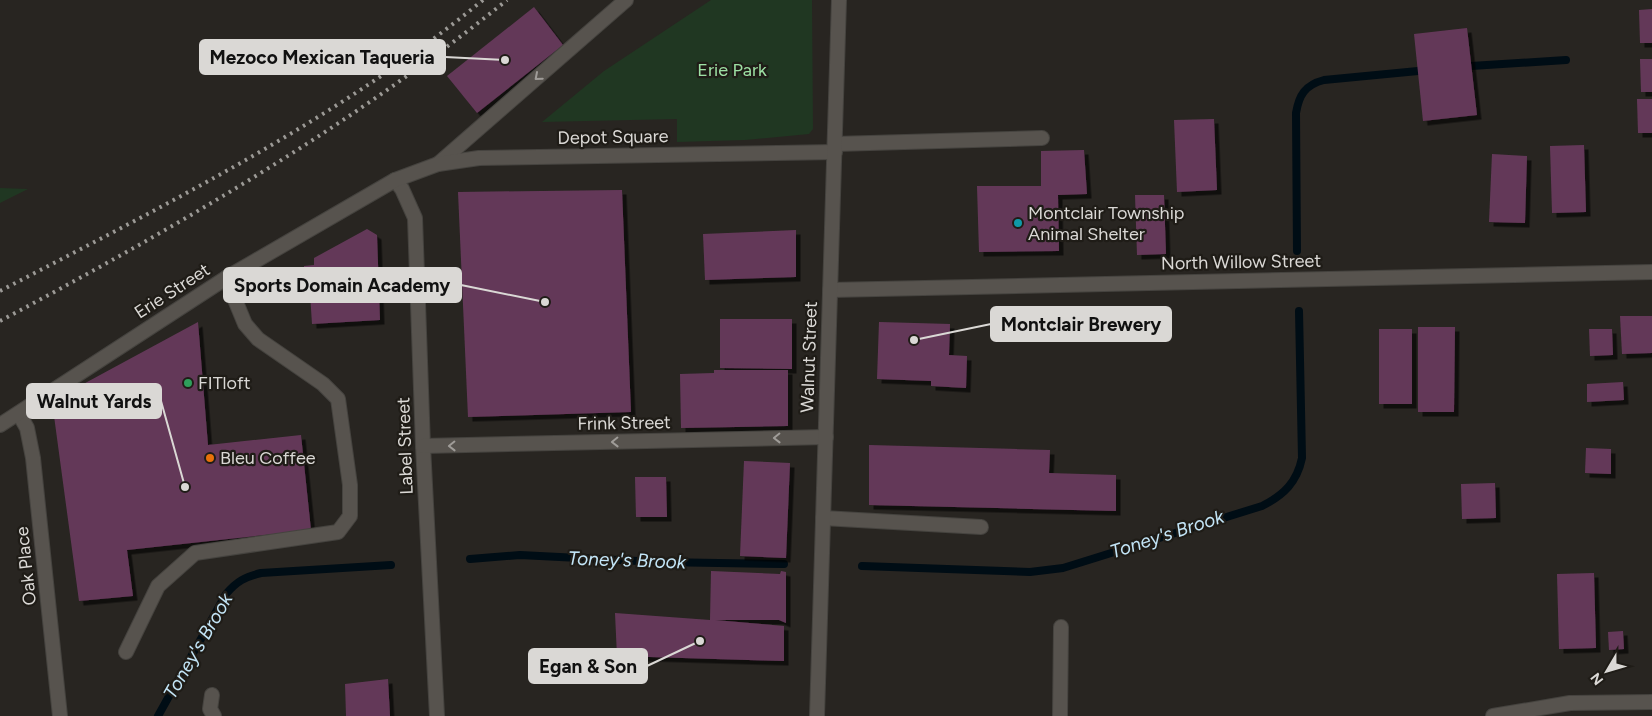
<svg xmlns="http://www.w3.org/2000/svg" width="1652" height="716" font-family="Figtree,sans-serif">
  <style>
    .green { fill: #203722 }
    .lines { fill: none; stroke-linecap: round; stroke-linejoin: round }
    .stream { stroke: #000d15; stroke-width: 8 }
    .building { fill: #643859; filter: url(#shadow) }
    .service-casing { stroke: #45433f; stroke-width: 16 }
    .minor-casing { stroke: #45433f; stroke-width: 16 }
    .service { stroke: #57534e; stroke-width: 14 }
    .minor { stroke: #57534e; stroke-width: 14 }
    .rail { stroke: #9c9a96; stroke-width: 4; stroke-dasharray: 2.5 5; stroke-linecap: butt }
    .oneway { stroke: #9f9c98 }
    .culture-dot { fill: #0f9aa8; stroke: #1f1c17; stroke-width: 2 }
    .leisure-dot { fill: #2e9e5b; stroke: #1f1c17; stroke-width: 2 }
    .food-dot { fill: #e8710a; stroke: #1f1c17; stroke-width: 2 }
    .labels { text-anchor: middle; dominant-baseline: central; stroke-width: 4.5; stroke-linejoin: round; paint-order: stroke }
    .park-label { font-size: 18px; fill: #9de0a4; stroke: #1f1c17 }
    .street-label { font-size: 18px; fill: #dad8d5; stroke: #1f1c17 }
    .poi-label { font-size: 18px; fill: #dad8d5; stroke: #1f1c17; text-anchor: start }
    .water-label { font-size: 19px; font-style: italic; fill: #c3e5f7; stroke: #1f1c17 }
    .leader { fill: none; stroke: #dad8d5; stroke-width: 2 }
    .callout-dot { fill: #dad8d5; stroke: #1f1c17; stroke-width: 2 }
    .callout { fill: #dad8d5; stroke: #dad8d5; stroke-width: 2 }
    .callout-label { font-size: 19px; text-anchor: middle; font-weight: bold; fill: #111 }
  </style>
  <defs>
    <filter id="shadow"><feDropShadow dx="4.5" dy="4.5" stdDeviation="0" flood-color="#0009"/></filter>
  </defs>
  <rect width="100%" height="100%" fill="#282521"/>
  <!-- green -->
  <g class="green">
    <polygon points="711,0 812,0 813,129 809,134 745,140 677,142 677,119 542,122 604,71"/>
    <polygon points="0,188 28,189 0,203"/>
  </g>
  <g class="lines">
    <!-- stream -->
    <g class="stream">
      <polyline points="1471,66 1566,60"/>
      <path d="M1297 251 1296 113C1299 95 1305 85 1324 80L1418 71"/>
      <polyline points="470,559 520,555 658,562 784,564"/>
      <path d="M862 566 1030 572 1063 568 1262 506C1284 495 1297 482 1302 458L1299 311"/>
      <path d="M158 716 226 594C237 581 245 577 261 573L391 565"/>
    </g>
  </g>
  <!-- building -->
  <g class="building">
    <polygon points="534,7 563,45 477,113 447,76"/>
    <polygon points="1652,9 1652,43 1640,43 1639,10"/>
    <polygon points="1467,28 1477,115 1423,121 1414,34"/>
    <polygon points="1640,59 1652,59 1652,92 1641,92"/>
    <polygon points="1637,99 1652,99 1652,133 1638,133"/>
    <polygon points="1214,119 1217,190 1177,192 1174,120"/>
    <polygon points="1584,145 1586,212 1552,213 1550,146"/>
    <polygon points="1084,150 1087,194 1058,195 1059,251 979,252 977,186 1041,186 1041,151"/>
    <polygon points="1492,154 1527,156 1525,223 1489,222"/>
    <polygon points="622,190 631,412 468,417 458,192"/>
    <polygon points="1135,195 1164,195 1166,254 1137,255"/>
    <polygon points="367,229 377,235 380,320 312,324 310,293 294,294 293,280 305,280 304,266 314,265 314,258"/>
    <polygon points="796,230 796,277 705,280 703,234"/>
    <polygon points="1620,316 1652,316 1652,353 1622,354"/>
    <polygon points="720,319 792,319 792,369 720,368"/>
    <polygon points="198,322 208,445 301,435 311,530 127,550 133,596 79,601 52,401"/>
    <polygon points="879,322 950,324 949,355 967,356 966,388 931,386 931,381 877,379"/>
    <polygon points="1418,327 1455,327 1454,412 1418,412"/>
    <rect x="1379" y="329" width="33" height="75"/>
    <polygon points="1589,329 1612,329 1613,355 1590,356"/>
    <polygon points="714,370 788,370 788,426 681,428 680,374 714,373"/>
    <polygon points="1623,382 1624,400 1587,402 1587,384"/>
    <polygon points="869,445 1050,450 1049,473 1116,475 1116,511 869,505"/>
    <polygon points="1586,448 1611,449 1611,474 1585,473"/>
    <polygon points="744,461 790,463 786,558 740,556"/>
    <polygon points="635,477 666,477 667,517 636,517"/>
    <polygon points="1495,483 1496,518 1462,519 1461,484"/>
    <polygon points="711,571 780,574 781,571 786,572 786,623 779,620 715,620 784,626 784,661 617,656 615,613 710,620"/>
    <polygon points="1594,573 1596,648 1559,649 1557,574"/>
    <polygon points="1623,631 1624,649 1609,650 1608,632"/>
    <polygon points="388,679 390,716 346,716 345,684"/>
  </g>
  <g class="lines">
    <defs>
      <g id="service">
        <polyline points="835,144 1042,138"/>
        <polyline points="438,164 626,0"/>
        <polyline points="823,518 981,527"/>
        <polyline points="126,652 158,586 195,553 338,532 350,516 350,485 338,399 323,384 258,339 245,324 226,278"/>
        <polyline points="212,695 210,709 214,716"/>
        <polyline points="1060,716 1061,627"/>
      </g>
      <g id="minor">
        <polyline points="395,180 402,189 415,218 423,446 437,716"/>
        <polyline points="830,290 1652,272"/>
        <polyline points="19,414 27,428 33,458 60,716"/>
        <polyline points="0,425 226,278 395,180 438,164 479,158 835,152"/>
        <polyline points="423,446 826,437"/>
        <polyline points="817,716 839,0"/>
        <polyline points="1493,716 1570,703 1652,702"/>
      </g>
    </defs>
    <!-- service casing -->
    <use href="#service" class="service-casing"/>
    <!-- minor casing -->
    <use href="#minor" class="minor-casing"/>
    <!-- service -->
    <use href="#service" class="service"/>
    <!-- minor -->
    <use href="#minor" class="minor"/>
    <!-- rail -->
    <g class="rail">
      <path d="M0 291C167 204 337 120 483 0"/>
      <path d="M0 321C177 227 351 126 507 0"/>
    </g>
  </g>
  <!-- one-way arrows -->
  <defs><path id="oneway-chevron" d="M-2-3.5L2.5 0L-2 3.5" fill="none" stroke-width="1.6" stroke-linecap="round" stroke-linejoin="round" transform="scale(1.25)"/></defs>
  <g class="oneway">
    <use href="#oneway-chevron" transform="translate(538 77) rotate(139)"/>
    <use href="#oneway-chevron" transform="translate(777 438) rotate(179)"/>
    <use href="#oneway-chevron" transform="translate(615 442) rotate(179)"/>
    <use href="#oneway-chevron" transform="translate(452 446) rotate(179)"/>
  </g>
  <!-- markers -->
  <circle class="culture-dot" cx="1018" cy="223" r="5"/>
  <circle class="leisure-dot" cx="188" cy="383" r="5"/>
  <circle class="food-dot" cx="210" cy="458" r="5"/>
  <g class="labels">
    <!-- park labels -->
    <g class="park-label">
      <text x="732" y="70">Erie Park</text>
    </g>
    <!-- street labels -->
    <g class="street-label">
      <text transform="translate(613 137) rotate(-1)">Depot Square</text>
      <text transform="translate(1241 262) rotate(-1)">North Willow Street</text>
      <text transform="translate(172 291) rotate(-33)">Erie Street</text>
      <text transform="translate(809 357) rotate(-88)">Walnut Street</text>
      <text transform="translate(624 423) rotate(-1)">Frink Street</text>
      <text transform="translate(405 446) rotate(-92)">Label Street</text>
      <text transform="translate(26 566) rotate(-96)">Oak Place</text>
    </g>
    <!-- poi labels -->
    <g class="poi-label">
      <text x="1028" y="213">Montclair Township<tspan x="1028" dy="21">Animal Shelter</tspan></text>
      <text x="198" y="383">FITloft</text>
      <text x="220" y="458">Bleu Coffee</text>
    </g>
    <!-- water labels -->
    <g class="water-label">
      <text transform="translate(1167 534) rotate(-18)">Toney's Brook</text>
      <text transform="translate(627 560) rotate(2)">Toney's Brook</text>
      <text transform="translate(198 646) rotate(-60)">Toney's Brook</text>
    </g>
  </g>
  <!-- callouts -->
  <path class="leader" d="M505 60L445 57M545 302L461 285M914 340L991 324M185 487L161 401M700 641L647 666"/>
  <g class="callout-dot">
    <circle cx="505" cy="60" r="5"/>
    <circle cx="545" cy="302" r="5"/>
    <circle cx="914" cy="340" r="5"/>
    <circle cx="185" cy="487" r="5"/>
    <circle cx="700" cy="641" r="5"/>
  </g>
  <g class="callout">
    <rect x="200" y="40" width="245" height="34" rx="5"/>
    <rect x="224" y="268" width="237" height="34" rx="5"/>
    <rect x="991" y="307" width="180" height="34" rx="5"/>
    <rect x="27" y="384" width="134" height="34" rx="5"/>
    <rect x="529" y="649" width="118" height="34" rx="5"/>
  </g>
  <g class="callout-label">
    <text x="322" y="64">Mezoco Mexican Taqueria</text>
    <text x="342" y="292">Sports Domain Academy</text>
    <text x="1081" y="331">Montclair Brewery</text>
    <text x="94" y="408">Walnut Yards</text>
    <text x="588" y="673">Egan &amp; Son</text>
  </g>
  <!-- north arrow -->
  <g transform="translate(1607 671) rotate(232)" stroke="#1f1c17" stroke-width="4" paint-order="stroke">
  <path d="M0-4L9 19L0 12L-9 19Z" fill="#dad8d5"/>
  <text y="-8" font-size="14" font-weight="bold" text-anchor="middle" fill="#dad8d5">N</text>
  </g>
</svg>
